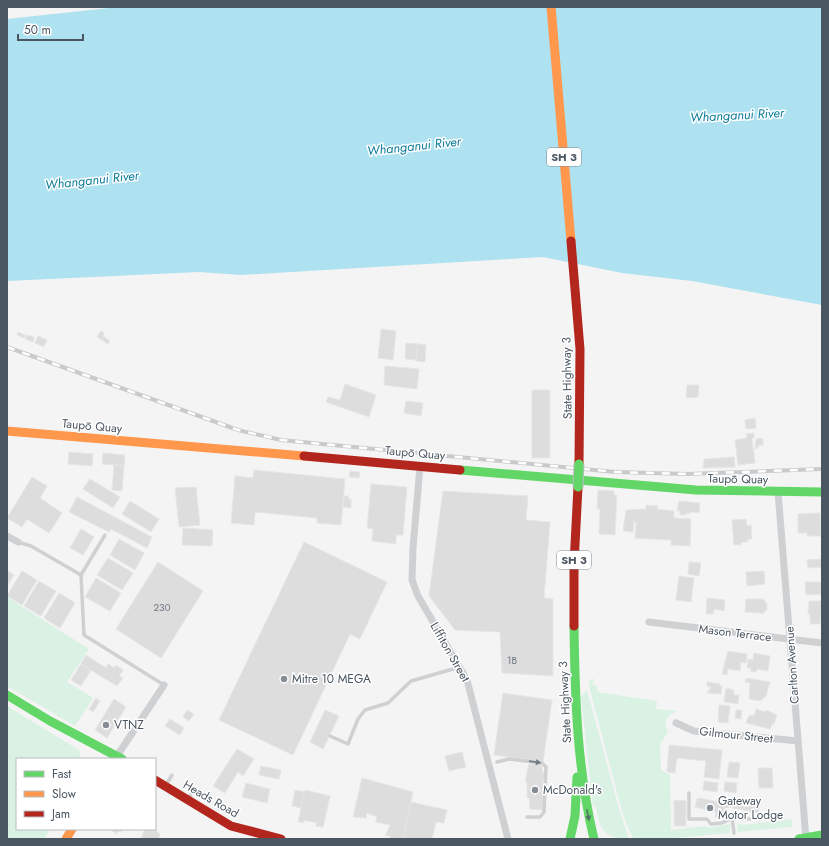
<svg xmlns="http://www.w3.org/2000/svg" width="829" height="846" font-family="Jost,sans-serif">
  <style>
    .green { fill: #d9f2e3 }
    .water { fill: #aee2f0 }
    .building { fill: #ddddde; stroke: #e5e6e7 }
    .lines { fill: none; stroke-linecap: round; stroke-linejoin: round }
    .lane { stroke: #ced0d2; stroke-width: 3.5 }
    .street { stroke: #ced0d2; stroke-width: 7 }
    .fast { stroke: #63d668; stroke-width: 9 }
    .slow { stroke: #ff974d; stroke-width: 9 }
    .jam { stroke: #b3261e; stroke-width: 9 }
    .rail-casing { stroke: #c9cacc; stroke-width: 4 }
    .rail { stroke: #fff; stroke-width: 2.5; stroke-dasharray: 8; stroke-linecap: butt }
    .fast-bridge-casing { stroke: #b9bec3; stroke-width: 11; stroke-linecap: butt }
    .fast-bridge { stroke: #63d668; stroke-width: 9 }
    .oneway { fill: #727b83 }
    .oneway2 { fill: #507663 }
    .poi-dot { fill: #868d94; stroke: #fff; stroke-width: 1.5 }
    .labels { text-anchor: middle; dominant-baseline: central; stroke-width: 3; stroke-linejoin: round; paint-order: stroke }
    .number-label { font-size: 10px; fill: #707881 }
    .shield { fill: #fff; stroke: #808990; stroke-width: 1 }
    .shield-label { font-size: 11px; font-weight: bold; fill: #4a5661 }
    .street-label { font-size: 12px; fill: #4a5661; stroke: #fff }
    .poi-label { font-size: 12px; fill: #4a5661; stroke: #fff; text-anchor: start }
    .water-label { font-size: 13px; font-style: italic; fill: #0c7c9b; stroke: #fff }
  </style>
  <rect width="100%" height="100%" fill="#f4f4f4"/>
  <!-- green -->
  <g class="green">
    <polygon points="7,597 89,649 67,682 93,698 75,726 7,686"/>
    <polygon points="594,678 593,685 597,686 597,692 657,701 656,709 678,711 669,715 665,722 668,732 660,744 661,770 670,775 671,830 706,826 708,828 730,824 730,833 664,839 633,839 623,815 589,686 589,682"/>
    <path d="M587 690 619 809 629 839C605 839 599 829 596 807H593L581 697Z"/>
    <polygon points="7,706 79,750 81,759 17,759 17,829 50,829 44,839 7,839"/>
    <polygon points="792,819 792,827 737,832 738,823 743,825"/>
  </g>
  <!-- water -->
  <polygon class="water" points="118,7 822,7 822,305 692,281 622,273 543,257 241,275 199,272 7,281 7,19"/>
  <!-- building -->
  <g class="building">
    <polygon points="381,329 396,331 393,360 378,358"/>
    <polygon points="101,331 104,333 103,336 110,341 108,344 97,337"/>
    <polygon points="18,332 25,335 24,338 17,335"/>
    <polygon points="27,335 34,337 33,342 25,339"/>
    <polygon points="38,336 47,340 44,347 35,343"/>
    <polygon points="406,343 418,344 417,360 405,359"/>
    <polygon points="418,344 426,345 425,362 416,361"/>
    <polygon points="385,366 419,369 417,389 384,385"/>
    <polygon points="345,384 376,395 369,417 326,402 328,397 340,400"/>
    <polygon points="687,385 699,385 698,397 686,398"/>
    <rect x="532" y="390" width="18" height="68"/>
    <polygon points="406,401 423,403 421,416 404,413"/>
    <polygon points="755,418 756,428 746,429 745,420"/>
    <polygon points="754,433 754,438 752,438 755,463 738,465 735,440 747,438 746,434"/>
    <polygon points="763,438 763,445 758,446 758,448 755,449 756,439"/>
    <polygon points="69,452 93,454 92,466 68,464"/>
    <polygon points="103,453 125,455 124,466 102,464"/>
    <polygon points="734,457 735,467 703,468 704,459"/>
    <polygon points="114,465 124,466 122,491 112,490"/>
    <polygon points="254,470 345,479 341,525 317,523 317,518 255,512 254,525 231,523 235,476 253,478"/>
    <polygon points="350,471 360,472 359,478 349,477"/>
    <polygon points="32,477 47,486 40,498 62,513 49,533 27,519 22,527 7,518"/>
    <polygon points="90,479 120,497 113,508 83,489"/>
    <polygon points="371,484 407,487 403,535 396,535 396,544 372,541 373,529 367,528"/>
    <polygon points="196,487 200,525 179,527 175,488"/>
    <polygon points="598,490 614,491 614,495 617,495 615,535 599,534 600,509 597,509"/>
    <polygon points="443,491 528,496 526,520 550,522 544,598 553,599 553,676 502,673 500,632 455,630 429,596"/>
    <polygon points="344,496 349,496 348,499 351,499 351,508 343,507"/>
    <polygon points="77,497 152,537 147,548 111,529 109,532 69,512"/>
    <polygon points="130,501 159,519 151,532 122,514"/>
    <polygon points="679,501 700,503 699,513 690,512 690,514 686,513 686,515 680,515 680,511 677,511"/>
    <polygon points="646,505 658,506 657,509 674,511 674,518 691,519 690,546 671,545 671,540 635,538 636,522 634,522 633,532 623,531 626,510 646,509"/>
    <polygon points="820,513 821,536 807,536 807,533 798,533 798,514"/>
    <polygon points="746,519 747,526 751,525 752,539 748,539 748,542 741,542 741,545 734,545 732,520"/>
    <polygon points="183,528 213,530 212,546 182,545"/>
    <polygon points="81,529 94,537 83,555 70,548"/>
    <polygon points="119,539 144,553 135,570 110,555"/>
    <polygon points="304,542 387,582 360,639 350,634 293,755 219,720"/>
    <polygon points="108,558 133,573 122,590 97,575"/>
    <polygon points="822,559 822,567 808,568 807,560"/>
    <polygon points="158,562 203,591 161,658 116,629"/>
    <polygon points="689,562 701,563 699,576 688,574"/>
    <polygon points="7,570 14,575 7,586"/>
    <polygon points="22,571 37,580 22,605 7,596"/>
    <polygon points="764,571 765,584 747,586 746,572"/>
    <polygon points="679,576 694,578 691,602 676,600"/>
    <polygon points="96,578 121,593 110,611 85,597"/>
    <polygon points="39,581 56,591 41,616 24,606"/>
    <polygon points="805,582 822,582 822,594 806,595"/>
    <polygon points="59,593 75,603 60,628 44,618"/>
    <polygon points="707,598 725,600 724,611 714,609 713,614 706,614"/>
    <polygon points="746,599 763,599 767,604 767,610 762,614 760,613 745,612"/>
    <polygon points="809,601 822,601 820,624 810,624 810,614 808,614"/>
    <polygon points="728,651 747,654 746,663 741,662 740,671 728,669 727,675 722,674"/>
    <polygon points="754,653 770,656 768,671 757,669 756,672 750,671 751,668 747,668 748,659 753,660"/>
    <polygon points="86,655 106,668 108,664 114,668 116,665 123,670 119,676 123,678 117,686 81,664"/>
    <polygon points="81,664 91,670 81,686 71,680"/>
    <polygon points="746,678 770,682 766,696 760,701 749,699 750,683 745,682"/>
    <polygon points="707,682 720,684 719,686 722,686 721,694 707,693 711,687 707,686"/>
    <polygon points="726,688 734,690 734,695 739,695 738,704 724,702"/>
    <polygon points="503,693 552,700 543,762 494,755"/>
    <polygon points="96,698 100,701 93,712 89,709"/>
    <polygon points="114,699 126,707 107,738 95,730"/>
    <polygon points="719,705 730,706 728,723 718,722"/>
    <polygon points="756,709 765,712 766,710 777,715 774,724 772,724 770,729 746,723 749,715 754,716"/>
    <polygon points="187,710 194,714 189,721 183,717"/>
    <polygon points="325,710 339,716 323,749 310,742"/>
    <polygon points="736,710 742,710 741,719 735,718"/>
    <polygon points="170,719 184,728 180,735 165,726"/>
    <polygon points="669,745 722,750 719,779 704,777 706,761 677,758 675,773 667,772"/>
    <polygon points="237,749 254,759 243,776 238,772 225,793 213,786"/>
    <polygon points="462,752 466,767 449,771 445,756"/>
    <polygon points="729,762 740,763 738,778 727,777"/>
    <polygon points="529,764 541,765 543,773 546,773 546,779 543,778 543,810 530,809 529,798 527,798 527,782 525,782"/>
    <polygon points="261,766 281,770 279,779 259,775"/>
    <polygon points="758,768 772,768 773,788 759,788"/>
    <polygon points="362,778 413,792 403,839 390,839 390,836 385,836 390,825 376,822 377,817 367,813 366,818 353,817"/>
    <polygon points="704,781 718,783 717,792 703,790"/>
    <polygon points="725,782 737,783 736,793 724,791"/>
    <polygon points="246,783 270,789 267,803 242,797"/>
    <polygon points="295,790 305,792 301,808 292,806"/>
    <polygon points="305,790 330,796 323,827 316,826 317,823 304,820 304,823 298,822"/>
    <polygon points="733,797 758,803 758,805 760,805 758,813 728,807 727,813 723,812 722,818 715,817 716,812 695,807 697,799 699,798 719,802 720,800 725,801 726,798 732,799"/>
    <polygon points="674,800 686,801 686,826 674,826"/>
    <polygon points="411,802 447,810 444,823 436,822 432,839 403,839"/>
    <polygon points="155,828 160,835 158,839 141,839 145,829"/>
    <polygon points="110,829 123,829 121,832 118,831 116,834"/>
  </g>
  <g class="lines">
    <!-- lane -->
    <g class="lane">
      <polyline points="105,535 81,575 84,635 164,685"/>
      <polyline points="18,542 31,546 81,575"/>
      <polyline points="330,736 348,744 358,719 365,710 388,703 411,681 460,667"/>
      <polyline points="497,762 509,759 542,763 546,767 544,812 540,817 527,817"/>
      <polyline points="166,785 172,775"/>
      <polyline points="689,793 689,819 707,819 711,824 722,823 732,818"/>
      <polyline points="189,798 194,789"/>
      <polyline points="734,833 732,818 750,819"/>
    </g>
    <!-- street -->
    <g class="street">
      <polyline points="420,466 413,548 412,580 418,596 467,680 508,839"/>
      <polyline points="778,492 806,839"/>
      <polyline points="7,536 18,542"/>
      <polyline points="649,622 822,643"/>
      <polyline points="676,723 694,731 798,741"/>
      <polyline points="117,756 164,685"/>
    </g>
    <!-- fast -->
    <g class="fast">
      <polyline points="460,470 696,490 822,492"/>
      <path d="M574 626C575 698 577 769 594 839"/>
      <polyline points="7,695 50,721 122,759"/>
      <polyline points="570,839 575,816 577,777"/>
      <polyline points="799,839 822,835"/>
    </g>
    <!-- slow -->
    <g class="slow">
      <polyline points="551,7 571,241"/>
      <polyline points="7,431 304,456"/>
      <polyline points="66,839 72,829"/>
    </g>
    <!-- jam -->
    <g class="jam">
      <polyline points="571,241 580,349 579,464"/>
      <polyline points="304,456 460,470"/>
      <polyline points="574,626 574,564 578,487"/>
      <polyline points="155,780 231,826 281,839"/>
    </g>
    <defs>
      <polyline id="rail" points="7,347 238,430 281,440 615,472 687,474 822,469"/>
    </defs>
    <!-- rail casing -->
    <use href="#rail" class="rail-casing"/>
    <!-- rail -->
    <use href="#rail" class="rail"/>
    <defs>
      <polyline id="fast-bridge" points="578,487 579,464"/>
    </defs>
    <!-- fast-bridge casing -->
    <use href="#fast-bridge" class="fast-bridge-casing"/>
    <!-- fast-bridge -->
    <use href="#fast-bridge" class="fast-bridge"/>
  </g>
  <!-- one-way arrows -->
  <defs><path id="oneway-solid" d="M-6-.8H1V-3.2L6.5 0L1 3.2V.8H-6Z"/></defs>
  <use class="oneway" href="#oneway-solid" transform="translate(535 762) rotate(8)"/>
  <use class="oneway2" href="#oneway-solid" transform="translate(588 815) rotate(79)"/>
  <!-- markers -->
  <g class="poi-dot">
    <circle cx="284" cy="679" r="4"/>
    <circle cx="106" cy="725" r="4"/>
    <circle cx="535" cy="790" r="4"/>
    <circle cx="710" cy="808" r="4"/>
  </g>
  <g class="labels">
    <!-- number labels -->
    <g class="number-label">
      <text x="162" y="607">230</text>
      <text x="512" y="660">1B</text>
    </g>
    <!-- shield labels -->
    <g class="shield">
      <rect x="547" y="148" width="34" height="18" rx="3"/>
      <rect x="557" y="551" width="34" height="18" rx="3"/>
    </g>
    <g class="shield-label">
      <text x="564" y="157">SH 3</text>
      <text x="574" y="560">SH 3</text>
    </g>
    <!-- street labels -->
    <g class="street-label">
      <text transform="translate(567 378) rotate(-91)">State Highway 3</text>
      <text transform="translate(92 426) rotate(5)">Taupō Quay</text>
      <text transform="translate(415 453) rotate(5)">Taupō Quay</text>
      <text transform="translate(738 479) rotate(1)">Taupō Quay</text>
      <text transform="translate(735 633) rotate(7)">Mason Terrace</text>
      <text transform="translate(450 652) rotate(60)">Liffiton Street</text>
      <text transform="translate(792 665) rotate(-94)">Carlton Avenue</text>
      <text transform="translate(565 702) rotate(-93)">State Highway 3</text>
      <text transform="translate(736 735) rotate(6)">Gilmour Street</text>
      <text transform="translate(211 799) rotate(30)">Heads Road</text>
    </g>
    <!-- poi labels -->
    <g class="poi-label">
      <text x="292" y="679">Mitre 10 MEGA</text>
      <text x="114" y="725">VTNZ</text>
      <text x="543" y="790">McDonald's</text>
      <text x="718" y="801">Gateway<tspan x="718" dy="14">Motor Lodge</tspan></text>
    </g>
    <!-- water labels -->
    <g class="water-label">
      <text transform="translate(737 115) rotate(-3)">Whanganui River</text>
      <text transform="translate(414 146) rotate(-6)">Whanganui River</text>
      <text transform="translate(92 180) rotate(-6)">Whanganui River</text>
    </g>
  </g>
  <!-- border -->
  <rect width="829" height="846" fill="none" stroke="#4a5661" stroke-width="16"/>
  <!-- legend -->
  <rect x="16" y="758" width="140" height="72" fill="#ffffff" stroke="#b7bbc0"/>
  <rect x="24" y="771" width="20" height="6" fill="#63d668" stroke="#b7bbc0"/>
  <text x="52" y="778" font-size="12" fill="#4a5661">Fast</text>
  <rect x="24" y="791" width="20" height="6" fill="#ff974d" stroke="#b7bbc0"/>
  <text x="52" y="798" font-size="12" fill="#4a5661">Slow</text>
  <rect x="24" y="811" width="20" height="6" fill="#b3261e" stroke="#b7bbc0"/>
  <text x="52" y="818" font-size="12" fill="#4a5661">Jam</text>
  <!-- scale -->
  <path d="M18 34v6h65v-6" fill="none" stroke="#4a5661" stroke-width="2"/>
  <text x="24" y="34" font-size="12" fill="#4a5661" stroke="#ffffff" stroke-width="3" paint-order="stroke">50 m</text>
</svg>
